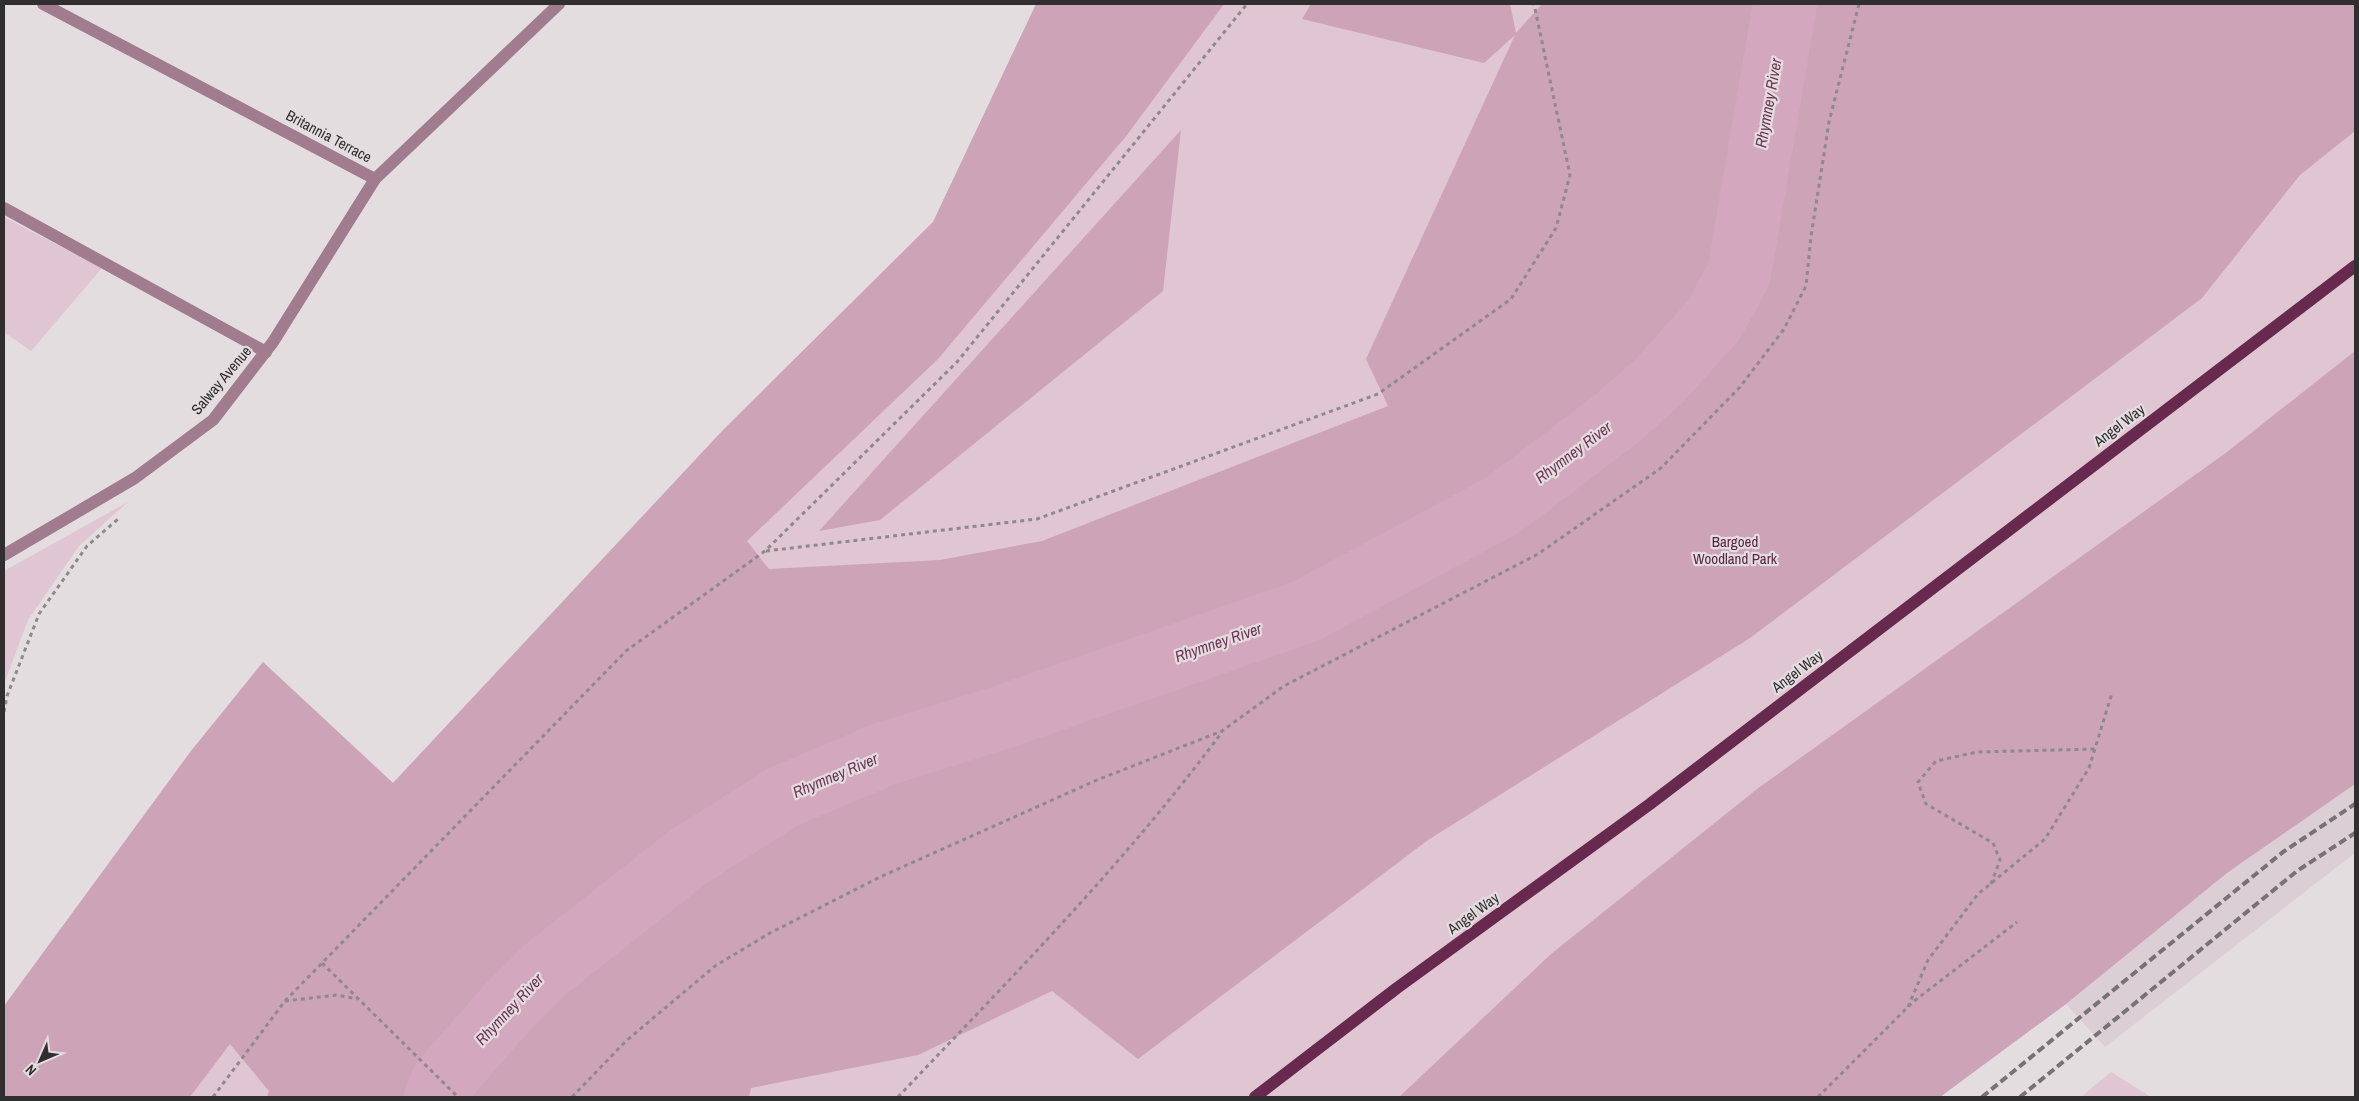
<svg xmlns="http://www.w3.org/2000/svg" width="2359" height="1101" font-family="'Archivo Narrow',sans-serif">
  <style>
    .built { fill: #dcced5 }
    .green { fill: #e0c5d3 }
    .forest { fill: #cda3b8 }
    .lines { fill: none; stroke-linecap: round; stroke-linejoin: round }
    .river { stroke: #d3a8be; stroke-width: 64 }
    .path { stroke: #8e898b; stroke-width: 3; stroke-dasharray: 4 4; stroke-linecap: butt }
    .minor { stroke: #a17c8f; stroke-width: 12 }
    .major { stroke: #67294e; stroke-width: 12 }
    .rail { stroke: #777275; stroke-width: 4; stroke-dasharray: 8 4; stroke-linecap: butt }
    .labels { text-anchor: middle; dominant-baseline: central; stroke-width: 4.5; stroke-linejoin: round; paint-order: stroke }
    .street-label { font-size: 15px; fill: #312e30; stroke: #e4dde0 }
    .park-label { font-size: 15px; fill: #5a2544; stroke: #e4dde0 }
    .water-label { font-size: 16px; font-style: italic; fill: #6e3756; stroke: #e4dde0 }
  </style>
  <rect width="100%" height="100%" fill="#e4dde0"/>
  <!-- built -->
  <polygon class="built" points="2355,784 2355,853 2105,1047 2066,1004 2227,873"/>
  <!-- green -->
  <g class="green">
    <polygon points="1036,4 2355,4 2355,784 2227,873 2066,1004 1940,1097 4,1097 4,1006 191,751 263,662 393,783 724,429 933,222"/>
    <polygon points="4,217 102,268 31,351 4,332"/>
    <polygon points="128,502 79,546 28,620 4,684 4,571"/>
    <polygon points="2111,1072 2151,1097 2081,1097"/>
  </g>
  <!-- forest -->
  <g class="forest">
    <polygon points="1036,4 1224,4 1127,135 938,359 747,541 769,569 940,560 1042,541 1388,406 1366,359 1515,35 1484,63 1302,19 1311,4 1510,4 1516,33 1542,4 2355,4 2355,131 2300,175 2202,298 1750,638 1428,840 1138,1059 1052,991 918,1055 751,1088 749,1097 267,1097 269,1091 230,1044 190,1097 4,1097 4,1006 191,751 263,662 393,783 724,429 933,222"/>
    <polygon points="1181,130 1163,291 880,520 819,531"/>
    <polygon points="2355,351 2355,784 2227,873 2066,1004 1940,1097 1399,1097 1551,954 1757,789 2227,452"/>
  </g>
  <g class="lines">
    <!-- river -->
    <polyline class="river" points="436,1097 443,1081 505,1010 546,969 688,857 783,797 884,754 1003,717 1306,611 1503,505 1615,420 1658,382 1713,321 1739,274 1785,4"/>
    <!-- path -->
    <g class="path">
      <polyline points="766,551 1037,519 1378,394 1511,299 1556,228 1570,175 1534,4"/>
      <polyline points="4,712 7,696 39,614 87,546 118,519"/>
      <polyline points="1991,884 2000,860 1993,843 1926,804 1918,782 1936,761 1977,752 2095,749"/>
      <polyline points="322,963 458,1097"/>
      <polyline points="285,1001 337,995 357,999"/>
      <polyline points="1908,1007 1928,960 1978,894 2045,839 2089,768 2112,693"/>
      <polyline points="213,1097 285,1001 626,651 765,551 957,362 1247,4"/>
      <polyline points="572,1097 626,1041 715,966 770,933 880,877 1097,780 1222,731 1284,686 1538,554 1661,468 1740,387 1784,329 1806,286 1811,236 1829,122 1859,4"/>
      <path d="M898 1097C1010 979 1125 863 1222 732"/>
      <polyline points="1818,1097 1913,1002 2017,922"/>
    </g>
    <!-- minor -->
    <g class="minor">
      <polyline points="43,4 375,179 559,4"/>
      <polyline points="4,208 266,352"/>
      <polyline points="4,555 135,478 213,420 273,342 375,179"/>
    </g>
    <!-- major -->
    <polyline class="major" points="1255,1097 1397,988 1650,804 2355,266"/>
    <!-- rail -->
    <g class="rail">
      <polyline points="1982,1097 2283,852 2355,804"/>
      <polyline points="2020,1097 2297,871 2355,833"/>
    </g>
  </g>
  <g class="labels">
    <!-- street labels -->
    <g class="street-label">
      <text transform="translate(329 136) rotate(28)">Britannia Terrace</text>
      <text transform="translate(221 380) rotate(-50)">Salway Avenue</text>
      <text transform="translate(2119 425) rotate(-37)">Angel Way</text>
      <text transform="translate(1797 671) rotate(-37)">Angel Way</text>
      <text transform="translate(1473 913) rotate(-36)">Angel Way</text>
    </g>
    <!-- park labels -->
    <g class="park-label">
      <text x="1735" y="541">Bargoed<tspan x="1735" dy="17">Woodland Park</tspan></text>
    </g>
    <!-- water labels -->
    <g class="water-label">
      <text transform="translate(1768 103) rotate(-80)">Rhymney River</text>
      <text transform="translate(1573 452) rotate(-37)">Rhymney River</text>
      <text transform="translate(1218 642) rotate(-19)">Rhymney River</text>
      <text transform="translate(835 775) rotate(-23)">Rhymney River</text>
      <text transform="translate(509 1009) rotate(-47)">Rhymney River</text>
    </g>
  </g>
  <!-- border -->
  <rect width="2359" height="1101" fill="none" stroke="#312e30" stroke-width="10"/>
  <!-- north arrow -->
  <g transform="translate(40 1061) rotate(225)" stroke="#e4dde0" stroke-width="4" paint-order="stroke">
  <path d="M0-4L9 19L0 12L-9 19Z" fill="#312e30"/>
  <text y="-8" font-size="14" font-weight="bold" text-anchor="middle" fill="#312e30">N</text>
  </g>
</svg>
